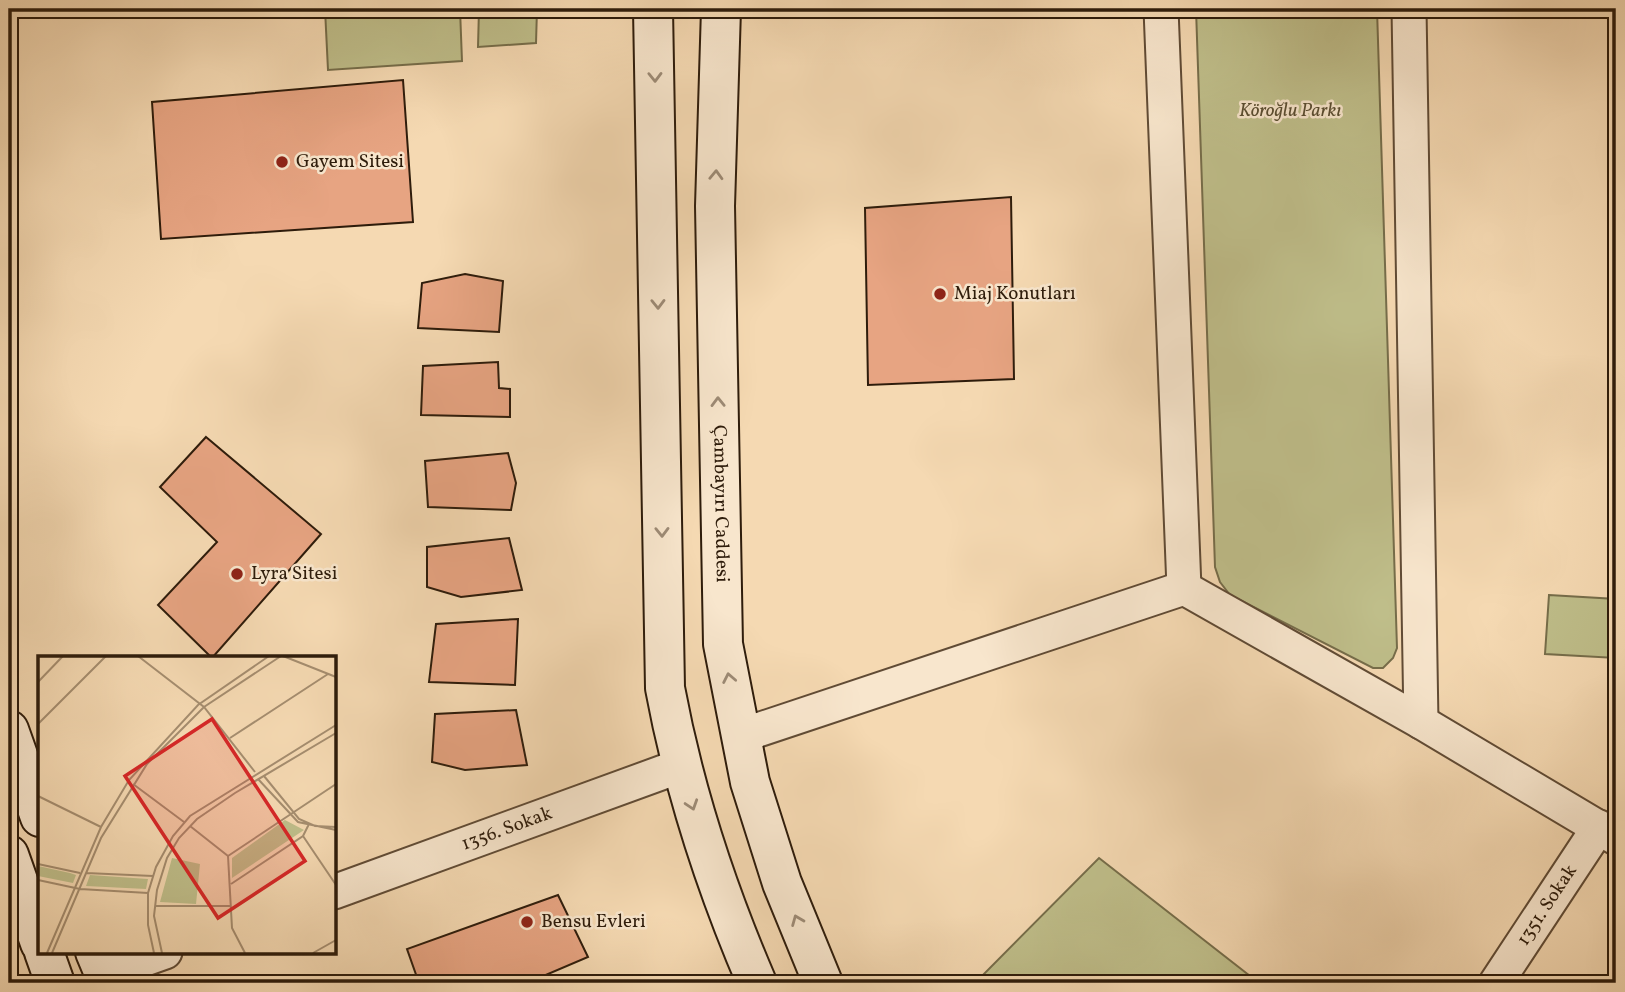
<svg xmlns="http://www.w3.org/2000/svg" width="1625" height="992" font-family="Vollkorn,serif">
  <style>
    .green { fill: #bfbe8a; stroke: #766d4a; stroke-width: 2 }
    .building { fill: #e7a482; stroke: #2e1c0b; stroke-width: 2 }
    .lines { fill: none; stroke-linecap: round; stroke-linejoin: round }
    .street-casing { stroke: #604b35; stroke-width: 37 }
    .secondary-casing { stroke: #2e1c0b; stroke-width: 42 }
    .street { stroke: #f8e6cd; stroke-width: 33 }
    .secondary { stroke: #f8e6cd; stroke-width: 38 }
    .oneway { stroke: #9d8b76 }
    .poi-dot { fill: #8f2418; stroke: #f8e6cd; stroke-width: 2.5 }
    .labels { text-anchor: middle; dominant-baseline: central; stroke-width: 5; stroke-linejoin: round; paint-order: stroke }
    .park-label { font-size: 19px; font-style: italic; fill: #5a4d31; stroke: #f8e6cd }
    .poi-label { font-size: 19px; fill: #2e1c0b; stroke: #f8e6cd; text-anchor: start }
    .street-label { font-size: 19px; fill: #2e1c0b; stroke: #f8e6cd }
    .inset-road { fill: none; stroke: #a58d6f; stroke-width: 2 }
    .view { fill: #d62828; fill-opacity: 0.15; stroke: #d62828; stroke-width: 3.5 }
    .inset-edge { fill: none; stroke: #2e1c0b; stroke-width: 3.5 }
  </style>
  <rect width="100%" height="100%" fill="#f5d9b2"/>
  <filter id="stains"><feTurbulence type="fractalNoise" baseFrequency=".00286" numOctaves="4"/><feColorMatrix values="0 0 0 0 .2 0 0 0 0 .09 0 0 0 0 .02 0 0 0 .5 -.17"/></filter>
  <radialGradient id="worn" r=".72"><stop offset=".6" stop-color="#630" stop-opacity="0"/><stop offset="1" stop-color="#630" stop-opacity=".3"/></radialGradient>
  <!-- green -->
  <g class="green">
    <polygon points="325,9 460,9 462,61 328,70"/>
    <polygon points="479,9 537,9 536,43 478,47"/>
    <polygon points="1196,9 1377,9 1397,648 1393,658 1383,668 1373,668 1230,595 1220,582 1215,567"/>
    <polygon points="1549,595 1616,599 1616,658 1545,654"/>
    <polygon points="1099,858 1259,983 975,983"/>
  </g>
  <!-- building -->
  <g class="building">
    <polygon points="403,80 413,222 161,239 152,102"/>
    <polygon points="1011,197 1014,379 868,385 865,208"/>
    <polygon points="465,274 503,281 499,332 418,328 422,283"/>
    <polygon points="498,362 499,388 510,389 510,417 421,415 423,366"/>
    <polygon points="206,437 321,534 212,658 158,605 217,542 160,487"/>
    <polygon points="508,453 516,483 511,510 428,507 425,461"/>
    <polygon points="509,538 522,590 461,597 427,587 427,547"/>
    <polygon points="518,619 515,685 429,682 436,624"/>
    <polygon points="516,710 527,765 465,770 432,762 435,714"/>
    <polygon points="558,895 588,957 527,983 419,983 407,949"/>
  </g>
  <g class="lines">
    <defs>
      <g id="street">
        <polyline points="1161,9 1184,588"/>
        <polyline points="1409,9 1421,722"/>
        <polyline points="740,736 1184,588 1421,722 1616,838"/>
        <path id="s1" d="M334 892 680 766"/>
        <polyline points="103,974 165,952"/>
        <path id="s2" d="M1496 983 1599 827"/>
      </g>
      <g id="secondary">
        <path d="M653 9 665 688C684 790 716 888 757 983"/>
        <path id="s3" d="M721 9 715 206 723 644 750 782 782 883 823 983"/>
        <polyline points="9,730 40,817"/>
        <polyline points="9,855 40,943"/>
        <polyline points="44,952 55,983"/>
        <polyline points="95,952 108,983"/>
      </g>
    </defs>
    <!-- street casing -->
    <use href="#street" class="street-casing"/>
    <!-- secondary casing -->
    <use href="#secondary" class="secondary-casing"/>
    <!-- street -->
    <use href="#street" class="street"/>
    <!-- secondary -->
    <use href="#secondary" class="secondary"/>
  </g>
  <!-- one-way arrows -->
  <defs><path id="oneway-chevron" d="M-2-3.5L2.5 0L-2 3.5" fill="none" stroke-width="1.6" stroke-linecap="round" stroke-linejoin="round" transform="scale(1.75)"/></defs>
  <g class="oneway">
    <use href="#oneway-chevron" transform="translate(655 77) rotate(89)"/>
    <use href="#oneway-chevron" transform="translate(716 175) rotate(-88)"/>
    <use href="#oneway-chevron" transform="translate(658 304) rotate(89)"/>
    <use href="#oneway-chevron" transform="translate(718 402) rotate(-91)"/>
    <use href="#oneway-chevron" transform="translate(662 532) rotate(89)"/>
    <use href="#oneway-chevron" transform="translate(729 678) rotate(-101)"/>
    <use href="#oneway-chevron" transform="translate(692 805) rotate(72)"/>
    <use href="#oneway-chevron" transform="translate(797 920) rotate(-112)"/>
  </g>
  <!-- markers -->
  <g class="poi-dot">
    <circle cx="282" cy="162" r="7"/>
    <circle cx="940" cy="294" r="7"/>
    <circle cx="237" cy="574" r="7"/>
    <circle cx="527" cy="922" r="7"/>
  </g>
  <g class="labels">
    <!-- park labels -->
    <g class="park-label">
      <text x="1290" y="111">Köroğlu Parkı</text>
    </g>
    <!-- poi labels -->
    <g class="poi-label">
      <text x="296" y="162">Gayem Sitesi</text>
      <text x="954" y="294">Miaj Konutları</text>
      <text x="251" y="574">Lyra Sitesi</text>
      <text x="541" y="922">Bensu Evleri</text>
    </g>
    <!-- street labels -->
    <g class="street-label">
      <text stroke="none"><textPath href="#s3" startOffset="495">Çambayırı Caddesi</textPath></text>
      <text stroke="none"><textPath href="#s1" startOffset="184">1356. Sokak</textPath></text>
      <text stroke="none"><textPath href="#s2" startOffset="93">1351. Sokak</textPath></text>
    </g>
  </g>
  <!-- overview -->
  <g transform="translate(38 656)">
    <rect width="298" height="298" fill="#f5d9b2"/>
    <path d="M247 164 266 174 194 222V202ZM134 202 162 208 158 248 122 246ZM0 210 32 217 38 219 35 227 0 220ZM52 219 110 223 108 233 48 230Z" fill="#bfbe8a"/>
    <path class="inset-road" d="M100 0 166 51 217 116M245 0 298 21M0 26 25 0M0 68 68 0M192 82 290 18M226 120 261 163 277 170 298 171M220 123 260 166 298 174M95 128 146 166M0 140 63 171M152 170 190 200 194 272 207 297M265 180 298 229M190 200 298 128M0 208 42 217M48 217 115 220M0 224 42 233 110 237M193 228 265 180 271 168M117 250H193M9 297 63 171 91 124 160 49 231 0M14 297 63 182 109 108 166 51 243 0M116 297 110 269V237L118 211 135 180 152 160 298 69M124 297 116 260 119 234 129 202 141 182 159 163 197 137 298 77M275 297 298 284"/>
    <path class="view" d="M174 63 267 205 180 262 87 120Z"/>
    <rect width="298" height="298" class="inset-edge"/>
  </g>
  <!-- margin -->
  <rect width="1625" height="992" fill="none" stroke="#f5d9b2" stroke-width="35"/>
  <rect x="10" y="10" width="1604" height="971" fill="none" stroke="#2e1c0b" stroke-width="3.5"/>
  <rect x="18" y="18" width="1590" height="957" fill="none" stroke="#2e1c0b" stroke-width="2"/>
  <rect width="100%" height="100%" filter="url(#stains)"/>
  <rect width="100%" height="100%" fill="url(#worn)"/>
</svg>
